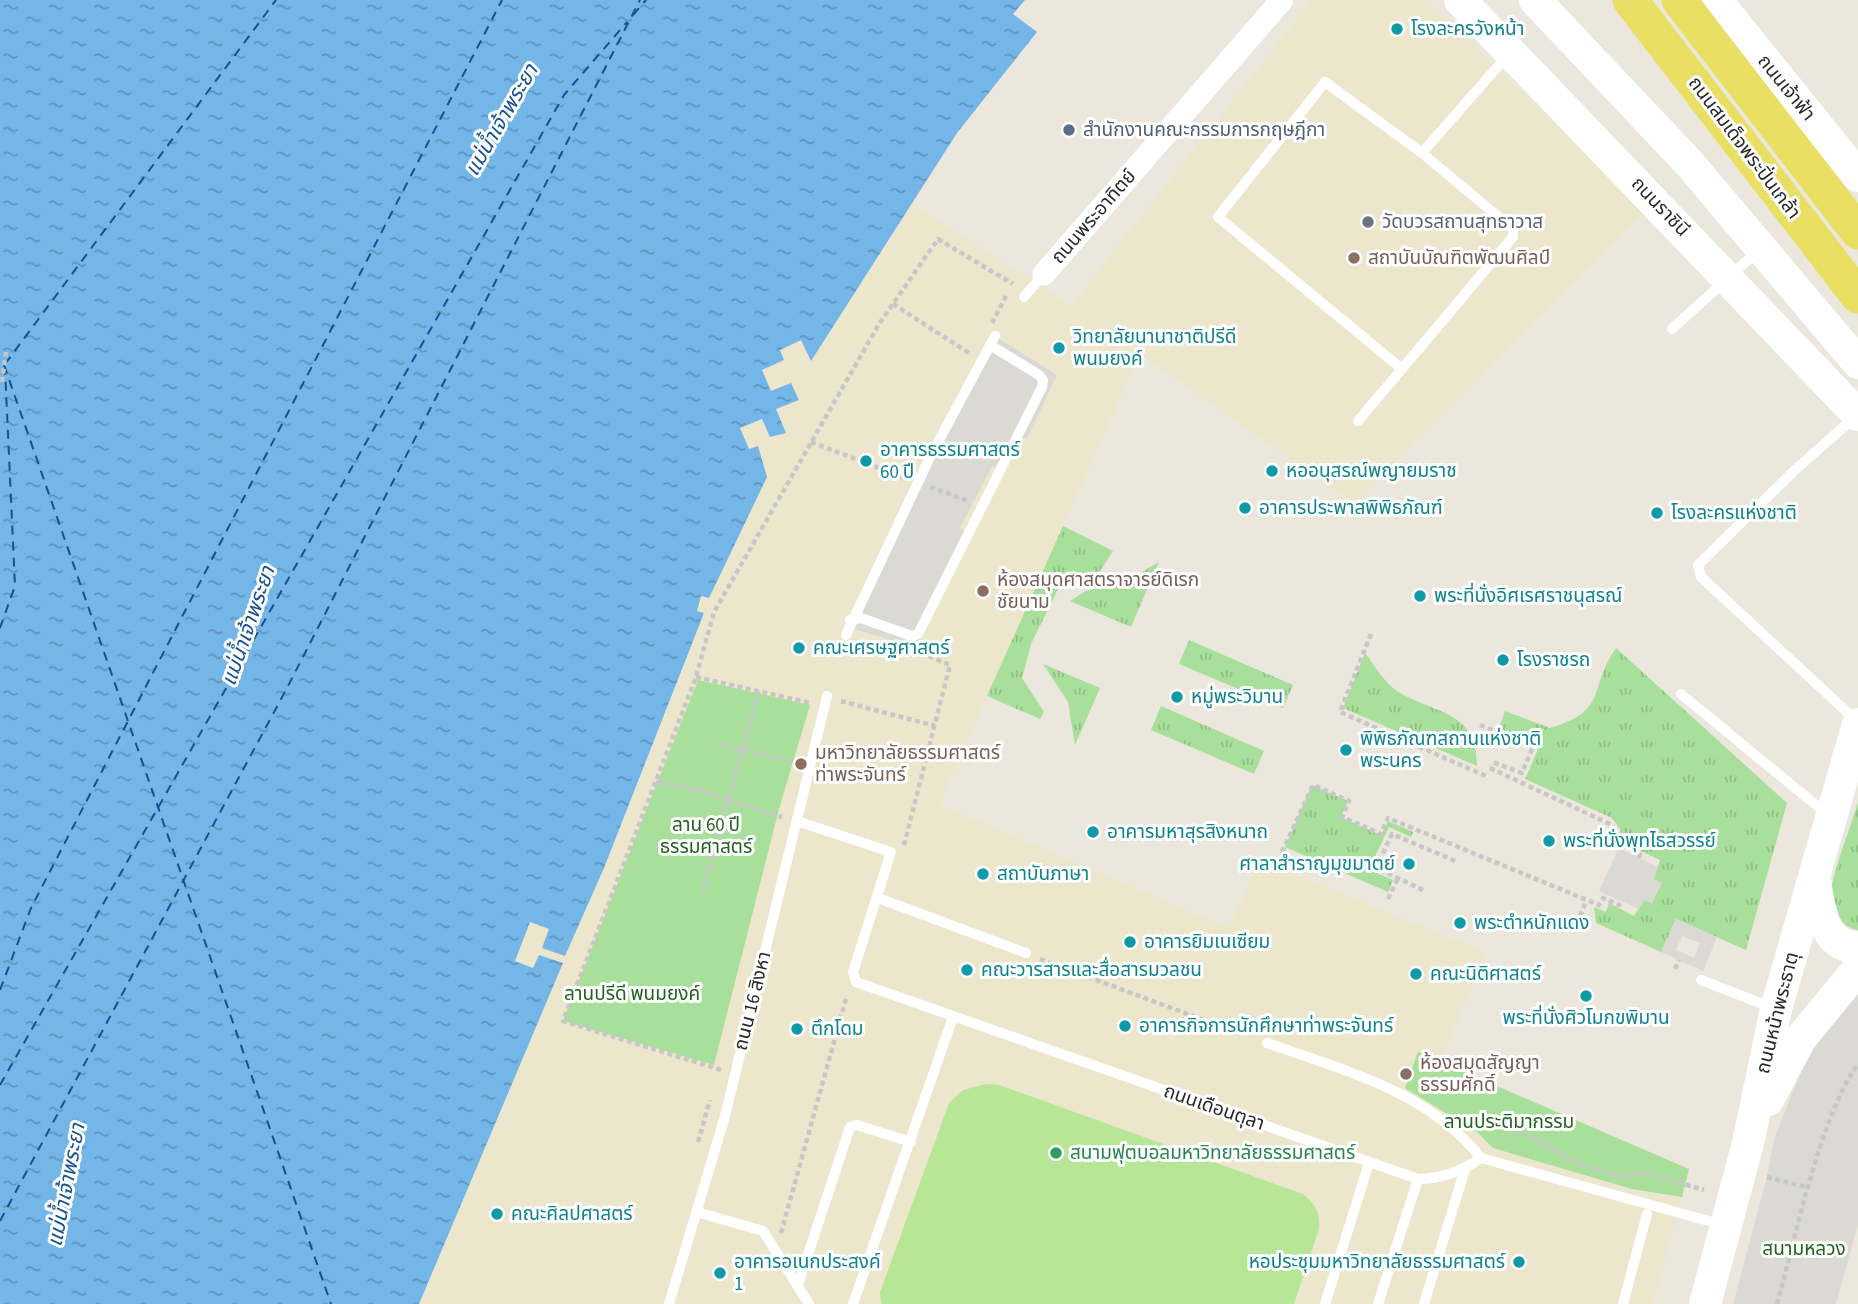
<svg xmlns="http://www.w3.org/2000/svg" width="1858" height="1304" font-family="'Source Sans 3','Noto Sans Thai',sans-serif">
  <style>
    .education { fill: #ece7cc }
    .grass { fill: url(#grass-tufts) }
    .park { fill: #a7df9b }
    .pitch { fill: #b7e697 }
    .plaza { fill: #dbd9d3; fill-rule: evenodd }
    .water { fill: url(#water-ripples) }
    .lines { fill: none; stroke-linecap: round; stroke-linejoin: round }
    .ferry { stroke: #145292; stroke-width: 2; stroke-dasharray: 9 7; stroke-linecap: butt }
    .path { stroke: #c7c7c7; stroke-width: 4.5; stroke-dasharray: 5 3.5; stroke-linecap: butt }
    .lane { stroke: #fff; stroke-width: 10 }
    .street { stroke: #fff; stroke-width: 23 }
    .secondary { stroke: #fff; stroke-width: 32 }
    .primary { stroke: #e9df63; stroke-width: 35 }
    .culture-dot { fill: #0f9aa8; stroke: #fff; stroke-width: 2.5 }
    .service-dot { fill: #5c6f8a; stroke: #fff; stroke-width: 2.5 }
    .worship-dot { fill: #6b7280; stroke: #fff; stroke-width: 2.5 }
    .education-dot { fill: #8d6e63; stroke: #fff; stroke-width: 2.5 }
    .leisure-dot { fill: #2e9e5b; stroke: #fff; stroke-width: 2.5 }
    .labels { text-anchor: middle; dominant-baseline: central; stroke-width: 6; stroke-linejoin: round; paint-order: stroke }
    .culture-label { font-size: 19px; fill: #0d838f; stroke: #fff; text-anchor: start }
    .street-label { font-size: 19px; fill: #292929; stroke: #fff }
    .service-label { font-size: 19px; fill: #4e5e75; stroke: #fff; text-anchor: start }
    .worship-label { font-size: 19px; fill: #5b616d; stroke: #fff; text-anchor: start }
    .education-label { font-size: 19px; fill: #785e54; stroke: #fff; text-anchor: start }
    .park-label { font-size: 19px; fill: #21621e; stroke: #fff }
    .leisure-label { font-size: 19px; fill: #27864d; stroke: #fff; text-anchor: start }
    .water-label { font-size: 21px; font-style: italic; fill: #145292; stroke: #fff }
  </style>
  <defs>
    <pattern id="grass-tufts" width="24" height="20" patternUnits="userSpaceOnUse" patternTransform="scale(1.75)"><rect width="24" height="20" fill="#a7df9b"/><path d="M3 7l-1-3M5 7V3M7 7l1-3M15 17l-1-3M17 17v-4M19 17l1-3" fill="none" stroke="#90bf86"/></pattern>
    <pattern id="water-ripples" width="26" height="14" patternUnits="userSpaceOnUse" patternTransform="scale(1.75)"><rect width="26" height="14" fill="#74b6e8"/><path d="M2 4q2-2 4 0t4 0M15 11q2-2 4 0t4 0" fill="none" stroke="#5f94bc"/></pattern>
  </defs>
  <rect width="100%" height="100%" fill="#ebe7dc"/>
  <!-- education -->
  <polygon class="education" points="1312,0 1426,0 1646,210 1355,504 1140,354 939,804 1229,928 1260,860 1487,953 1440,1061 1689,1169 1653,1304 419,1304 563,964 533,968 515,960 531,922 549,929 565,956 604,868 703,614 697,611 701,596 709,598 736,537 757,446 749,449 740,428 763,419 785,432 762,370 784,360 780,350 801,339 811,360 912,203 1071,306"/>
  <!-- grass -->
  <g class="grass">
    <polygon points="1063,526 1113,551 1100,571 1082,575 1067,571 1031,644 1022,678 1044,712 1040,719 987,696"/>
    <polygon points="1159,562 1131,627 1070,601 1086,591 1127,581"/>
    <polygon points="1189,640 1293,685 1283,708 1179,664"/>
    <path d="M1616 648 1787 803 1746 950 1676 919 1661 952 1596 923 1594 907 1606 912 1609 903 1634 916 1644 900 1661 884 1653 880 1660 860 1624 843 1625 836 1612 818 1525 779 1539 747 1499 728 1505 711 1550 728C1609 711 1588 688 1616 648Z"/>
    <path d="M1365 653C1374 665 1385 683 1397 691 1435 715 1477 709 1477 766L1343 708Z"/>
    <polygon points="1043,664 1100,688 1075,745 1068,702"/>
    <polygon points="1161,706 1264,751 1254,774 1151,730"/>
    <polygon points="1312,785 1348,801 1341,817 1381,835 1388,821 1413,832 1411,837 1389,827 1370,867 1372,871 1393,880 1388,892 1285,847"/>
    <path d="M1858 802V930C1842 928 1831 910 1831 893 1832 873 1852 824 1858 802Z"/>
  </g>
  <!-- park -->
  <g class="park">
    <polygon points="698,680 810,705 779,809 714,1065 563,1021"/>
    <polygon points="1418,1052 1689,1169 1682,1197 1632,1189 1493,1148 1477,1132 1405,1088"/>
  </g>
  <!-- pitch -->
  <path class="pitch" d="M986 1084 999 1085 1303 1194C1316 1205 1320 1212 1319 1229L1294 1304H881L880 1292 949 1103 963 1090Z"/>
  <!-- plaza -->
  <g class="plaza">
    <polygon points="995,336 1057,375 1028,437 1023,438 1004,471 992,466 960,528 973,536 916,648 848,627"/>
    <polygon points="1619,848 1658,867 1654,879 1662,883 1652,904 1644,900 1639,909 1599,891"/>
    <path d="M1676 919 1717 937 1703 971 1661 952ZM1682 936 1700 943 1694 958 1676 950Z"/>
    <polygon points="1858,989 1858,1224 1836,1304 1733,1304 1767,1177 1774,1139 1806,1059"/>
  </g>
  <!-- water -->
  <polygon class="water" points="0,0 1025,0 1013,14 1037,32 957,133 811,361 801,340 780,350 784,360 762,370 771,391 791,383 799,400 776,409 786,433 770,437 762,419 740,428 749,449 758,446 767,477 709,598 701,596 697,611 704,613 604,868 565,956 542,948 549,929 530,922 515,961 533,968 539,955 563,963 419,1304 0,1304"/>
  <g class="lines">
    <!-- ferry -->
    <g class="ferry">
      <polyline points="633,15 646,0"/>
      <polyline points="5,364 276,0"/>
      <polyline points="4,365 331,1304"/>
      <polyline points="0,628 15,586 5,369"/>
      <polyline points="0,990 31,908 502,0"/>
      <polyline points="0,1085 564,95 627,22"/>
      <polyline points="0,1221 287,688 640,0"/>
    </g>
    <!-- path -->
    <g class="path">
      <polyline points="893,304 969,353"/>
      <polyline points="992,323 1007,294"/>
      <polyline points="2,382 6,352"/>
      <polyline points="811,442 905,478"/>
      <polyline points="930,487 968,501"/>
      <polyline points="1371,634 1340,712 1488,777"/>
      <polyline points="696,677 811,703"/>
      <polyline points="841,701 935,726"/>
      <polyline points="1480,725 1533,747 1522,773 1492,762"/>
      <polyline points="720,744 794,763"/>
      <polyline points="1490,768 1612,825 1624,837 1623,845 1640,854 1639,858"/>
      <polyline points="656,782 699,790 782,817"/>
      <polyline points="904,845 950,665 917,651"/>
      <polyline points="1282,852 1313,785 1349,801 1342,817 1381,834 1388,818 1599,905 1603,898 1619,905 1621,901"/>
      <polyline points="1423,890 1376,868 1392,834 1455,861"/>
      <polyline points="702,893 759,691"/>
      <polyline points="1388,899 1398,878"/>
      <polyline points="1577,924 1586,901"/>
      <polyline points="1040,959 1217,1025"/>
      <polyline points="1675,969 1679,960"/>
      <polyline points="721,1070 563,1021 696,677 714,612 879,324 938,239 1013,284"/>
      <polyline points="1462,1115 1525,1134 1583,1165 1621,1177 1644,1173 1704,1190"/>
      <polyline points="698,1142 710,1100"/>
      <polyline points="1767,1177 1810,1188"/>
      <polyline points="781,1233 847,995"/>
      <path d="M1777 1304C1796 1237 1819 1118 1858 1064"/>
    </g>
    <!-- lane -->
    <g class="lane">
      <polyline points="1024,297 1044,274"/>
      <polyline points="1672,329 1760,249"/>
      <polyline points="1402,369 1218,217 1325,82 1422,153"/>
      <polyline points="1856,416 1795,470 1698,565 1701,577 1858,722"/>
      <polyline points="1358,421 1513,237 1513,229 1422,153 1507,56"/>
      <polyline points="850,620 861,618 912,636 918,634 1042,387 1043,380 1039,375 990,345"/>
      <polyline points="846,635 930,457 995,336"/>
      <polyline points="1681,694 1828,815"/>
      <path d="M797 821 891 852 853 972 856 982 1418 1179C1441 1179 1462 1171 1481 1158L1723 1225"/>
      <polyline points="878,898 1026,953"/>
      <polyline points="1701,980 1773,1008"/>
      <path d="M1267 1043C1345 1071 1428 1091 1481 1158"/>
      <polyline points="697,1212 763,1231 809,1304"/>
      <polyline points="798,1285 850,1127 857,1125 911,1142"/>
      <polyline points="669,1304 725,1116 827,696"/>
      <polyline points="853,1304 953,1017"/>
      <polyline points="1325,1304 1369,1163"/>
      <polyline points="1378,1304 1418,1179"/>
      <polyline points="1424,1304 1465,1169"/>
      <polyline points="1623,1304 1647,1214"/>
    </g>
    <!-- street -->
    <polyline class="street" points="1044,274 1282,0"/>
    <!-- secondary -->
    <g class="secondary">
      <polyline points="1460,0 1858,415"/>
      <polyline points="1535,0 1689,163 1858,363"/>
      <polyline points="1716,0 1858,176"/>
      <path d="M1815 880C1819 906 1823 948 1858 947"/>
      <polyline points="1768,1100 1801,1038 1858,969"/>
      <polyline points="1705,1304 1748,1143 1776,1009 1858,724"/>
    </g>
    <!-- primary -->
    <g class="primary">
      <polyline points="1630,0 1858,296"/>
      <polyline points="1679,0 1858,232"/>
    </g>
  </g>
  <!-- markers -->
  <g class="culture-dot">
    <circle cx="1397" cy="29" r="7"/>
    <circle cx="1059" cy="348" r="7"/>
    <circle cx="866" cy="461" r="7"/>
    <circle cx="1272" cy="471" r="7"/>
    <circle cx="1245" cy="508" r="7"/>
    <circle cx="1657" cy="513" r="7"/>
    <circle cx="1420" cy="596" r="7"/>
    <circle cx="799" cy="648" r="7"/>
    <circle cx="1503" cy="660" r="7"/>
    <circle cx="1177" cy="697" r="7"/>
    <circle cx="1346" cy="750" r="7"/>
    <circle cx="1093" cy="832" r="7"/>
    <circle cx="1549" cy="841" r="7"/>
    <circle cx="1409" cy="864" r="7"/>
    <circle cx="983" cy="874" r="7"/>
    <circle cx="1460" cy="923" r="7"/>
    <circle cx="1130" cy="942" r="7"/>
    <circle cx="967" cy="970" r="7"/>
    <circle cx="1416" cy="974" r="7"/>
    <circle cx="1586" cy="996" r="7"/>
    <circle cx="1125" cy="1026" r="7"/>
    <circle cx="797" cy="1029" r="7"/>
    <circle cx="497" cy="1214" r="7"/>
    <circle cx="1519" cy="1262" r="7"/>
    <circle cx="720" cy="1273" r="7"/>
  </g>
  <circle class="service-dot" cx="1069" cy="130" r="7"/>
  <circle class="worship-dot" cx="1368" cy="222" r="7"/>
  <g class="education-dot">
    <circle cx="1354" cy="258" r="7"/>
    <circle cx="983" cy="591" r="7"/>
    <circle cx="801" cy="764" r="7"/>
    <circle cx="1406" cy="1074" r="7"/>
  </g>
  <circle class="leisure-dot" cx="1056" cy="1153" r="7"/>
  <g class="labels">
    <!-- culture labels -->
    <g class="culture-label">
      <text x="1411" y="29">โรงละครวังหน้า</text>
      <text x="1073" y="337">วิทยาลัยนานาชาติปรีดี<tspan x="1073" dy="22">พนมยงค์</tspan></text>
      <text x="880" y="450">อาคารธรรมศาสตร์<tspan x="880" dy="22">60 ปี</tspan></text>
      <text x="1286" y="471">หออนุสรณ์พญายมราช</text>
      <text x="1259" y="508">อาคารประพาสพิพิธภัณฑ์</text>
      <text x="1671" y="513">โรงละครแห่งชาติ</text>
      <text x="1434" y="596">พระที่นั่งอิศเรศราชนุสรณ์</text>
      <text x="813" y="648">คณะเศรษฐศาสตร์</text>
      <text x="1517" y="660">โรงราชรถ</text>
      <text x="1191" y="697">หมู่พระวิมาน</text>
      <text x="1360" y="739">พิพิธภัณฑสถานแห่งชาติ<tspan x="1360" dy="22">พระนคร</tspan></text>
      <text x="1107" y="832">อาคารมหาสุรสิงหนาถ</text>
      <text x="1563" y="841">พระที่นั่งพุทไธสวรรย์</text>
      <text x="1395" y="864" text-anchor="end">ศาลาสำราญมุขมาตย์</text>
      <text x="997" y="874">สถาบันภาษา</text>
      <text x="1474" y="923">พระตำหนักแดง</text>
      <text x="1144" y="942">อาคารยิมเนเซียม</text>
      <text x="981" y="970">คณะวารสารและสื่อสารมวลชน</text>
      <text x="1430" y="974">คณะนิติศาสตร์</text>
      <text x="1586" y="1018" text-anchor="middle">พระที่นั่งศิวโมกขพิมาน</text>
      <text x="1139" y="1026">อาคารกิจการนักศึกษาท่าพระจันทร์</text>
      <text x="811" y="1029">ตึกโดม</text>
      <text x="511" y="1214">คณะศิลปศาสตร์</text>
      <text x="734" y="1262">อาคารอเนกประสงค์<tspan x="734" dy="22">1</tspan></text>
      <text x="1505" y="1262" text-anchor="end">หอประชุมมหาวิทยาลัยธรรมศาสตร์</text>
    </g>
    <!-- street labels -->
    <g class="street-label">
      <text transform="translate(1786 88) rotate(51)">ถนนเจ้าฟ้า</text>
      <text transform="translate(1744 148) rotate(53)">ถนนสมเด็จพระปิ่นเกล้า</text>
      <text transform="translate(1660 207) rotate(46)">ถนนราชินี</text>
      <text transform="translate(1094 217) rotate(-49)">ถนนพระอาทิตย์</text>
      <text transform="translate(753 1001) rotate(-76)">ถนน 16 สิงหา</text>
      <text transform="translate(1778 1013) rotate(-76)">ถนนหน้าพระธาตุ</text>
      <text transform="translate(1214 1108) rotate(19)">ถนนเดือนตุลา</text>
    </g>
    <!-- service labels -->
    <g class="service-label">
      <text x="1083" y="130">สำนักงานคณะกรรมการกฤษฎีกา</text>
    </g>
    <!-- worship labels -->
    <g class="worship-label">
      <text x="1382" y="222">วัดบวรสถานสุทธาวาส</text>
    </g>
    <!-- education labels -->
    <g class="education-label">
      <text x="1368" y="258">สถาบันบัณฑิตพัฒนศิลป์</text>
      <text x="997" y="580">ห้องสมุดศาสตราจารย์ดิเรก<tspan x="997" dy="22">ชัยนาม</tspan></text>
      <text x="815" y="753">มหาวิทยาลัยธรรมศาสตร์<tspan x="815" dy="22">ท่าพระจันทร์</tspan></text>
      <text x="1420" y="1063">ห้องสมุดสัญญา<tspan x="1420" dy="22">ธรรมศักดิ์</tspan></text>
    </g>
    <!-- park labels -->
    <g class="park-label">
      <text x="706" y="825">ลาน 60 ปี<tspan x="706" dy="22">ธรรมศาสตร์</tspan></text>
      <text x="632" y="994">ลานปรีดี พนมยงค์</text>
      <text x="1509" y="1122">ลานประติมากรรม</text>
      <text x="1804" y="1249">สนามหลวง</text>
    </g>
    <!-- leisure labels -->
    <g class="leisure-label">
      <text x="1070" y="1153">สนามฟุตบอลมหาวิทยาลัยธรรมศาสตร์</text>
    </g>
    <!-- water labels -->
    <g class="water-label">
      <text transform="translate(501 120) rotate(-60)">แม่น้ำเจ้าพระยา</text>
      <text transform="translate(248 626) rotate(-71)">แม่น้ำเจ้าพระยา</text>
      <text transform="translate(66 1185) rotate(-79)">แม่น้ำเจ้าพระยา</text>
    </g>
  </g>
</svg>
